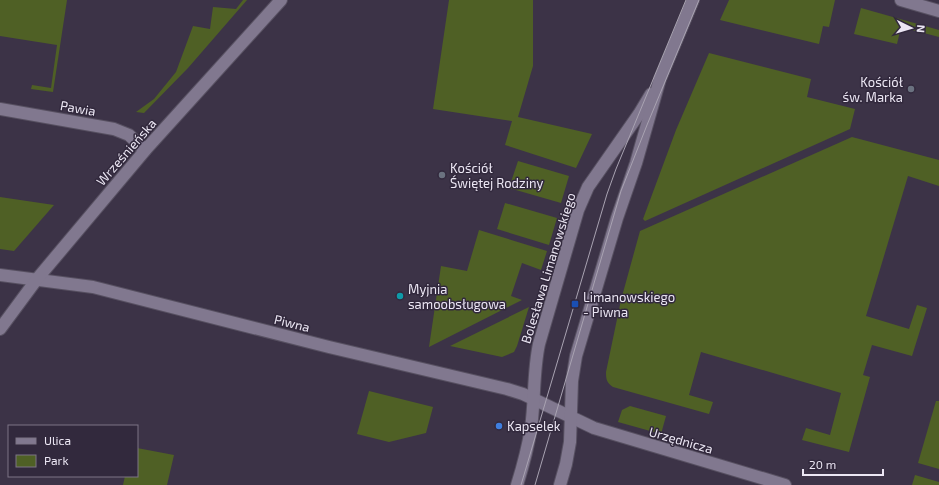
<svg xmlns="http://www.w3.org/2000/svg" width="939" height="485" font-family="'Exo 2',sans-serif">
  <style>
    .green { fill: #4f6025 }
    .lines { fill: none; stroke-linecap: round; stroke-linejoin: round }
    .minor-casing { stroke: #575061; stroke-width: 14 }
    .minor { stroke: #81788f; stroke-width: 12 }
    .tram { stroke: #a9a3b2; stroke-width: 1 }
    .worship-dot { fill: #6b7280; stroke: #32293d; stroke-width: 1.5 }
    .culture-dot { fill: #0f9aa8; stroke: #32293d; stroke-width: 1.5 }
    .transit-dot { fill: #1a4fb4; stroke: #32293d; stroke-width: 1.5 }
    .shop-dot { fill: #3f7fe0; stroke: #32293d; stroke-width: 1.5 }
    .labels { text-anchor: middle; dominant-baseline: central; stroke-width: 3; stroke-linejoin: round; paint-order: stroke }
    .poi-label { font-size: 13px; fill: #ece7f4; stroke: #32293d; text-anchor: start }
    .street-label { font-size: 13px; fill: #ece7f4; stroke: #32293d }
  </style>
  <rect width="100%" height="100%" fill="#3c3347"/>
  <!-- green -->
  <g class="green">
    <polygon points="0,0 67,0 53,92 31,89 32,85 51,88 57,45 0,36"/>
    <polygon points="243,0 247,0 188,68 144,113 136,112 154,99 176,72 193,26 210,29 213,7 236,9"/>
    <polygon points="449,0 533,0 533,66 518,117 592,134 576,168 505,145 512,121 433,109"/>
    <polygon points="729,0 835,0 829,27 823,26 819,44 720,20"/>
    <polygon points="861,8 939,30 939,37 901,27 897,44 854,34"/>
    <polygon points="709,53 811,79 807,97 855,109 850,129 645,221 643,219 676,130"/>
    <path d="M852 137 939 160V186L908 176 866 316 909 329 917 305 927 308 912 356 872 345 863 375 870 377 849 452 802 440 806 428 830 435 841 393 701 352 689 395 713 402 709 414 613 387C607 383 606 380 606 372L621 300 640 231Z"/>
    <polygon points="518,161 569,176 561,203 509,188"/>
    <polygon points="0,197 54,205 14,251 0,249"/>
    <polygon points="505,203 557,218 549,245 497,229"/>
    <polygon points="479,230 547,251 541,270 522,263 511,296 522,300 429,347 441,266 467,271"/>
    <polygon points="529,307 517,346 514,352 502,357 450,346"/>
    <polygon points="369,391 433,407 426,433 389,442 357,434"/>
    <polygon points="936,401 939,401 939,469 918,463"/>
    <polygon points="630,406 666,416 661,434 618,422 622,410"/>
    <polygon points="137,448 174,455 167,485 123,485 125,476 137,476"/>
    <polygon points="915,475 939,482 939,485 912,485"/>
  </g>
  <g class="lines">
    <defs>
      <g id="minor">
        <polyline points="901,0 939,11"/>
        <polyline points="0,109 114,129 129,135 145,150"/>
        <polyline points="0,275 93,287 329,347 507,389 523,394 594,428 785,485"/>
        <polyline points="0,329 37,279 147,148 281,0"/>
        <path d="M517 485C523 466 528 447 531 428 535 400 533 372 539 344L578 210 588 187 639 114 651 94"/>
        <polyline points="560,485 566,464 570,442 572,381 576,356 617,218 636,163 660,79 693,0"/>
      </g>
    </defs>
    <!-- minor casing -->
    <use href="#minor" class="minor-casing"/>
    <!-- minor -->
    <use href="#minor" class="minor"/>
    <!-- tram -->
    <g class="tram">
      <polyline points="521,485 607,194 616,169 686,0"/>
      <polyline points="535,485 621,191 647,125 699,0"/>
    </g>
  </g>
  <!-- markers -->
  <g class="worship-dot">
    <circle cx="911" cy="89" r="4"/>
    <circle cx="442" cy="175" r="4"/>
  </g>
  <circle class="culture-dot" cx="400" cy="296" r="4"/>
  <rect class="transit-dot" x="571" y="300" width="8" height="8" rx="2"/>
  <circle class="shop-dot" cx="499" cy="426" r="4"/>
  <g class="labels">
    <!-- poi labels -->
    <g class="poi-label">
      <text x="903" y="82" text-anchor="end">Kościół<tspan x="903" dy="15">św. Marka</tspan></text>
      <text x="450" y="168">Kościół<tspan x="450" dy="15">Świętej Rodziny</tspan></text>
      <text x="408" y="289">Myjnia<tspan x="408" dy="15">samoobsługowa</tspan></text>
      <text x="583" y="297">Limanowskiego<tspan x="583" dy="15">- Piwna</tspan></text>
      <text x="507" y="426">Kapselek</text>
    </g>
    <!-- street labels -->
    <g class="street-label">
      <text transform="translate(78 108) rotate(10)">Pawia</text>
      <text transform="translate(126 152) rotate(-49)">Wrześnieńska</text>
      <text transform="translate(548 268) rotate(-73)">Bolesława Limanowskiego</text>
      <text transform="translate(292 323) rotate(14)">Piwna</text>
      <text transform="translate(681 440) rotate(16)">Urzędnicza</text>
    </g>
  </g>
  <!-- legend -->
  <rect x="8" y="425" width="130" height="52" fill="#32293d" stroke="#7c7586"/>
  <rect x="16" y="438" width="20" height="6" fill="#81788f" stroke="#7c7586"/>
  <text x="44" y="445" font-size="12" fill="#ece7f4">Ulica</text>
  <rect x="16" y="455" width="20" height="12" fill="#4f6025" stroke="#7c7586"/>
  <text x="44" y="465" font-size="12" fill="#ece7f4">Park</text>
  <!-- north arrow -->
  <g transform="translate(911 28) rotate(95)" stroke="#32293d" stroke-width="3" paint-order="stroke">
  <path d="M0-3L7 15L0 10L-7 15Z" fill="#ece7f4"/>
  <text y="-6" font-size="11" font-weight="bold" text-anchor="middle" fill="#ece7f4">N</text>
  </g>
  <!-- scale -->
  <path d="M803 469v6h80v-6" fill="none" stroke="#ece7f4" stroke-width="2"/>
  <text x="809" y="469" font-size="12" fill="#ece7f4" stroke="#32293d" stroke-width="3" paint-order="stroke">20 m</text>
</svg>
